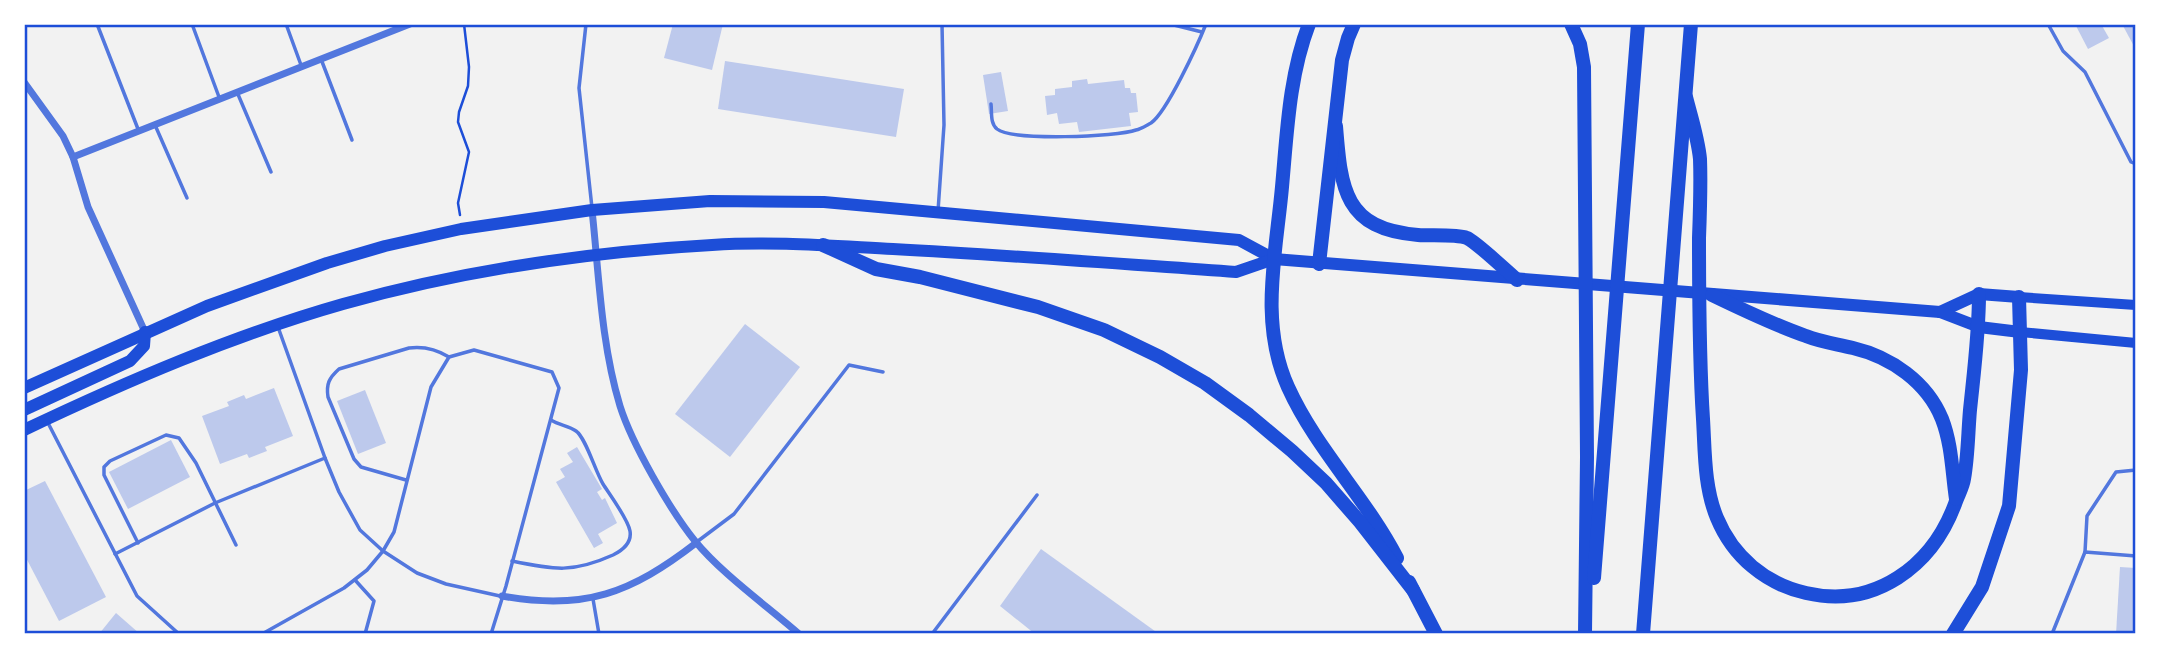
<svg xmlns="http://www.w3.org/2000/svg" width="2160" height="658" font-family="Arial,sans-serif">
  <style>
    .building { fill: #bdc9ec }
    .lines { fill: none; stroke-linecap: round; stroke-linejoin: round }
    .path { stroke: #1d4ed8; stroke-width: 2.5 }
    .service { stroke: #5277de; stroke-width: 3.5 }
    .minor { stroke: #5277de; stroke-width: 7 }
    .secondary { stroke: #1d4ed8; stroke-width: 10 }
    .primary { stroke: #1d4ed8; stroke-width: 12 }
    .motorway { stroke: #1d4ed8; stroke-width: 14 }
    .neatline { fill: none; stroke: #1d4ed8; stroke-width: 2.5 }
  </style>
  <rect width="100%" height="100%" fill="#f2f2f2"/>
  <!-- building -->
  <g class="building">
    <polygon points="673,24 723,24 712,70 664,58"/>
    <polygon points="2075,24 2101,24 2109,38 2088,49"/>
    <polygon points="2122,24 2136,24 2136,50"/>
    <polygon points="725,61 904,89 896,137 718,109"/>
    <polygon points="1001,72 1008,111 989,114 983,75"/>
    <polygon points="1087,79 1088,84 1124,80 1125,88 1130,88 1131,93 1136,93 1138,112 1129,113 1131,126 1079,132 1077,122 1059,124 1057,113 1047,115 1045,96 1055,95 1055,89 1072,87 1072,81"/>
    <polygon points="745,324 800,367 730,457 675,414"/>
    <polygon points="274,388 293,436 265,447 267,451 249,458 247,454 220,464 202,416 229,406 227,402 244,395 246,399"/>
    <polygon points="365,390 386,443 358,454 337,401"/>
    <polygon points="171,440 190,477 128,509 109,472"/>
    <polygon points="577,447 602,489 597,492 602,500 605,498 617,523 598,534 603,543 594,548 556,482 565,477 560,469 573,462 567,453"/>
    <polygon points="45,481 106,597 59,621 24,554 24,491"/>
    <polygon points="1041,549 1159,634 1035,634 1000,606"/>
    <polygon points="2120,567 2136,568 2136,634 2116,634"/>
    <polygon points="116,613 140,634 99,634"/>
  </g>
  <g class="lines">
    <!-- path -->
    <polyline class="path" points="460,215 458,203 469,152 458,122 459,112 468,86 469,67 464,24"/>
    <!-- service -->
    <g class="service">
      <polyline points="97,24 138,129"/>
      <polyline points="192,24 219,97"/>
      <polyline points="286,24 301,65"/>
      <polyline points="586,24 579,88 592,208"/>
      <polyline points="1170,24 1202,32"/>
      <polyline points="2048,24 2063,51 2085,72 2131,162 2136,164"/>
      <polyline points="321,59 352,140"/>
      <polyline points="237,92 271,172"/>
      <path d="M991 104C992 113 990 123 997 129 1012 141 1117 137 1136 130 1141 129 1147 125 1151 123 1167 112 1198 44 1206 24"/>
      <polyline points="155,125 187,198"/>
      <polyline points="938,211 944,125 942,24"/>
      <polyline points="278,327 325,458 339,492 360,530 383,551 417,573 446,584 500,596"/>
      <polyline points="47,421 137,596 179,634"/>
      <path d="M406 480 361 467 354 459 328 397C326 384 329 378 339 369L409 348C424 346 436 349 449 357"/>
      <polyline points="698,541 734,514 849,365 883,372"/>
      <polyline points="138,543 104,475 104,467 110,461 166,435 179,438 196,463 236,545"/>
      <polyline points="2085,552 2087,516 2116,472 2136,470"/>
      <polyline points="115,554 215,503 325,458"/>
      <path d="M512 561C555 570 573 573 613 555 623 550 632 543 630 531 628 519 610 495 603 484 595 471 586 438 576 431 569 426 559 425 551 420"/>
      <polyline points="355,580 374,601 365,634"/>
      <polyline points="593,599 599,634"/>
      <polyline points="262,634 344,588 367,570 383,551 394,532 431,387 449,357 474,350 552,372 559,388 506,586 491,634"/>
      <polyline points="932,634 1037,495"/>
      <polyline points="2052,634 2085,552 2136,556"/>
    </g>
    <!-- minor -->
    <g class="minor">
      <polyline points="24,82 63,136 73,157 88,207 145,332"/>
      <polyline points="73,157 410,24"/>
      <path d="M592 210C599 275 601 343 620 406 632 444 670 510 695 541 721 573 767 606 799 634"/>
      <path d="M502 596C585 611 631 593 696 543"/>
    </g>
    <!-- secondary -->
    <g class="secondary">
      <polyline points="2019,297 2136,305"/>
      <polyline points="2020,332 2136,343"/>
    </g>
    <!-- primary -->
    <g class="primary">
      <polyline points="1940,312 1979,294 2019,297"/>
      <polyline points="24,388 207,306 327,263 385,246 461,229 592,210 710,201 824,202 1239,240 1274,259 1940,312 1979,327 2020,332"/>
      <polyline points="24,410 130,361 144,346 145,332"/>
      <path d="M24 430C127 381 234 335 343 304 464 270 588 252 712 245 772 241 833 246 893 249 1007 255 1122 264 1236 272L1274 259"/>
    </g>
    <!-- motorway -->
    <g class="motorway">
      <path d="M1309 24C1289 76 1287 133 1282 187 1276 254 1259 323 1288 387 1316 449 1366 498 1397 558"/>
      <polyline points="1571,24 1580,44 1584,67 1587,457 1585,634"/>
      <path d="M1686 97C1691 117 1698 138 1700 159 1701 185 1700 212 1699 238 1699 299 1699 358 1703 419 1705 451 1704 487 1717 518 1733 557 1766 584 1806 593 1875 609 1932 566 1955 504 1958 495 1963 487 1964 479 1968 457 1968 433 1970 410 1974 371 1979 333 1979 294"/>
      <path d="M1336 126C1341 189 1344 229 1418 235 1431 236 1456 234 1467 238 1476 242 1508 272 1517 280"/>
      <polyline points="823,245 876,269 920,277 1038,307 1104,330 1160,357 1205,383 1249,415 1292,451 1326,483 1360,522 1413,590"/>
      <polyline points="1319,264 1342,60 1348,38 1354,24"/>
      <path d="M1712 295C1743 310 1774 325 1806 336 1821 342 1837 344 1853 348 1891 357 1927 382 1942 419 1952 445 1952 472 1956 499"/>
      <polyline points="1594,578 1638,24"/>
      <polyline points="1409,582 1436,634"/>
      <polyline points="1643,634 1691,24"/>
      <polyline points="1953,634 1982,587 2009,506 2021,370 2019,297"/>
    </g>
  </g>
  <!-- border -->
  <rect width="2160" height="658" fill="none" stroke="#ffffff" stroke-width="52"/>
  <rect x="26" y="26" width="2108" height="606" class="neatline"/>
</svg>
